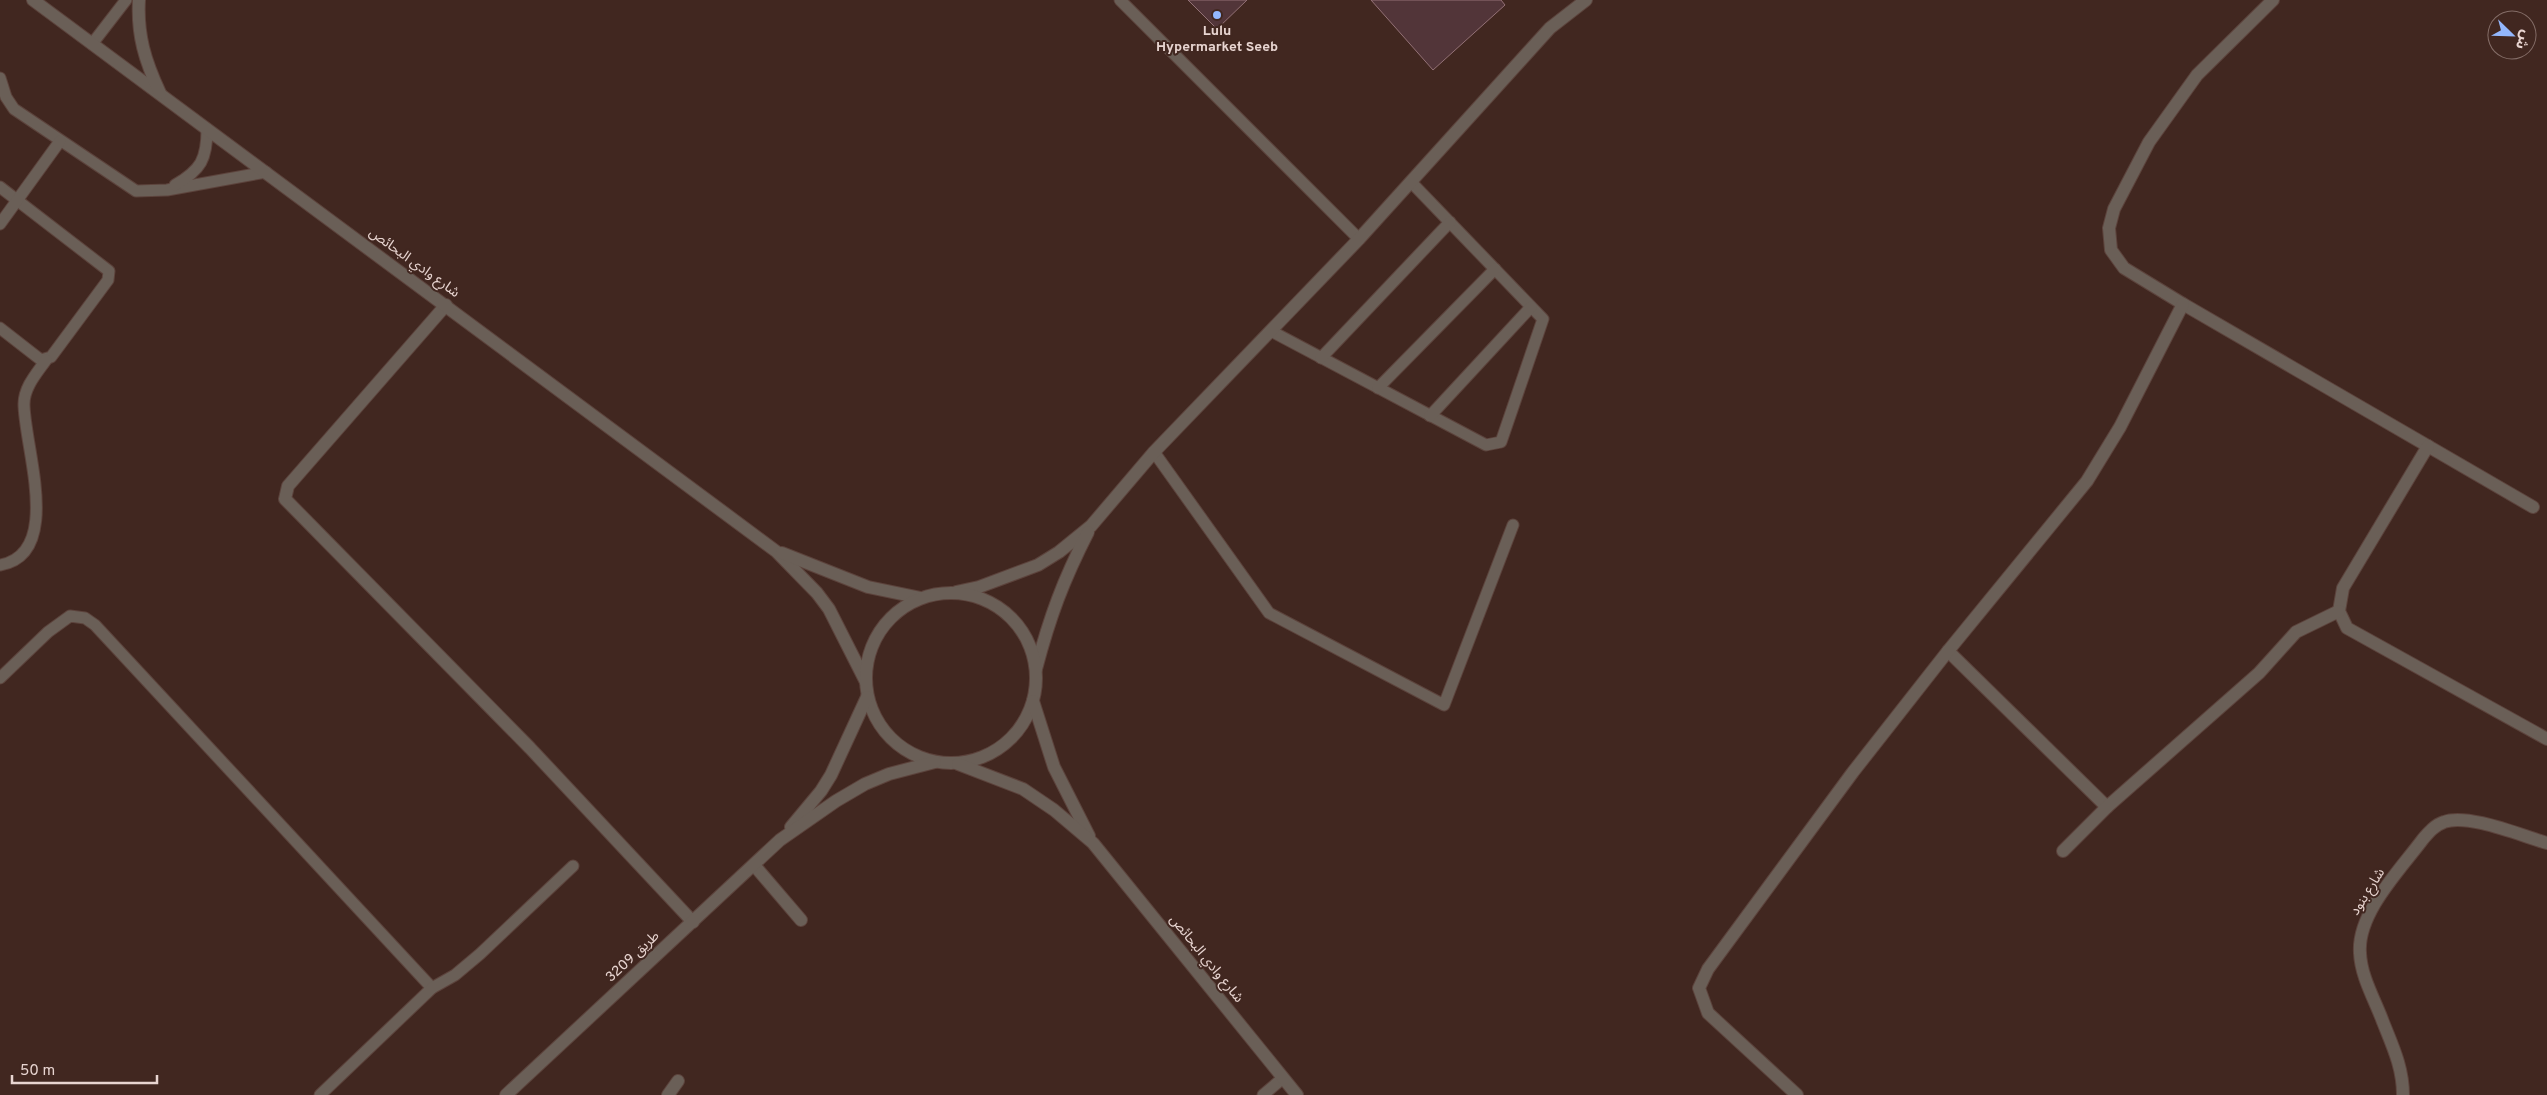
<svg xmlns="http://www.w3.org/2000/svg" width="2547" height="1095" font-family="Overpass,'Noto Sans Arabic',sans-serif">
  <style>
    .building { fill: #523539; stroke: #937176 }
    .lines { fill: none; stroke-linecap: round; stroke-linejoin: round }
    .service-casing { stroke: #5c433c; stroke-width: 13 }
    .minor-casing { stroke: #5c433c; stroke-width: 14 }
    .tertiary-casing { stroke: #5c433c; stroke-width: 14 }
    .service { stroke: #6a5f57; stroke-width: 11 }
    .minor { stroke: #6a5f57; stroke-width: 12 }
    .tertiary { stroke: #6a5f57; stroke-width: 12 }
    .poi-dot { fill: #93b7fd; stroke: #412720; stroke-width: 2 }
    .labels { text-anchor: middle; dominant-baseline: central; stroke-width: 4; stroke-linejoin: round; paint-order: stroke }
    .poi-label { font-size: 14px; font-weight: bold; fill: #e8d5d1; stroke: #412720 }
    .street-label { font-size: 14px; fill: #e8d5d1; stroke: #412720 }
  </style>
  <rect width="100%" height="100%" fill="#412720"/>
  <!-- building -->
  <g class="building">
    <polygon points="1188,0 1247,0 1217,29"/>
    <polygon points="1371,0 1501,0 1505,5 1433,70"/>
  </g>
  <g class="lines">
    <defs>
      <g id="service">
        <polyline points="1120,0 1359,239"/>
        <polyline points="92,44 126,0"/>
        <polyline points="0,78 6,97 14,109 136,191 167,190 266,172"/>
        <path d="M175 185C201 170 207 159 207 129"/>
        <polyline points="0,187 109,271 108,280 51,357 41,360 0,328"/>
        <polyline points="0,224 60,141"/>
        <polyline points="1271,331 1486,445 1501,442 1543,319 1411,182"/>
        <polyline points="1321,358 1450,222"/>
        <polyline points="1378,388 1495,269"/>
        <polyline points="1430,416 1531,307"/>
        <polyline points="1154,452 1269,613 1444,705 1513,525"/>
        <path d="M0 565C64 554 24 446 24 404 24 387 37 373 46 360"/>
        <polyline points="0,678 48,632 70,616 85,618 95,625 432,988"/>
        <polyline points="320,1095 432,988 455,975 480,954 573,866"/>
        <polyline points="1263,1095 1283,1078"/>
      </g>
      <g id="minor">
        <polyline points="2273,0 2197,75 2149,142 2114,209 2109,228 2111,250 2124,268 2183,304 2533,507"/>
        <polyline points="446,305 288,486 285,499 530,748 693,922"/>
        <polyline points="2428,446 2343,588 2339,611 2347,628 2547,739"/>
        <polyline points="956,592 979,587 1038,565 1059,552 1091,526 1154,452 1359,239 1550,28 1586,0"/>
        <polyline points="1948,651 2107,807"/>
        <path d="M1036 669C1050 616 1063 581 1088 532"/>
        <polyline points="2063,851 2107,807 2259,673 2296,632 2339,611"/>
        <polyline points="754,865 801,920"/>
        <polyline points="668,1095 678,1081"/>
        <polyline points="1797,1095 1708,1013 1699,988 1708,969 1853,772 1948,651 2087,481 2120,427 2183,304"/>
      </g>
      <g id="tertiary">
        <polyline points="33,0 777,552 817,593 829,609 866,682"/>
        <path d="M139 0C137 35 145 61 160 93"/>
        <polyline points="782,553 868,587 921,598"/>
        <circle cx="951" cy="678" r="85"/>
        <polyline points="1033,701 1054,767 1089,836"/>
        <polyline points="958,764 1023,789 1054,810 1093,843 1297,1095"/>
        <polyline points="791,827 821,791 831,775 867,697"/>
        <polyline points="506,1095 780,840 836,801 865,784 889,774 935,762"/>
        <path d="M2403 1095C2403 1068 2393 1047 2383 1022 2375 1000 2361 977 2360 953 2357 913 2400 870 2423 839 2429 832 2435 825 2444 822 2468 813 2522 836 2547 843"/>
      </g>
    </defs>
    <!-- service casing -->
    <use href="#service" class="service-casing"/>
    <!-- minor casing -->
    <use href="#minor" class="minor-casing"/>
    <!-- tertiary casing -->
    <use href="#tertiary" class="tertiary-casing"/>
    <!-- service -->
    <use href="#service" class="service"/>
    <!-- minor -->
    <use href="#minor" class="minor"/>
    <!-- tertiary -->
    <use href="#tertiary" class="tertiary"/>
  </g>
  <!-- markers -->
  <circle class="poi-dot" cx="1217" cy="15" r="5"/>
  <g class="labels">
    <!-- poi labels -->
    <g class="poi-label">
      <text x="1217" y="31">Lulu<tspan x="1217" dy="16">Hypermarket Seeb</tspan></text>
    </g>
    <!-- street labels -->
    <g class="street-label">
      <text transform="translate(414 263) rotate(36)">شارع وادي البحائص</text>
      <text transform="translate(2368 892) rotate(-58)">شارع بنود</text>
      <text transform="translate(633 957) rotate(-43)">طريق 3209</text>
      <text transform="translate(1206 959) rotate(51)">شارع وادي البحائص</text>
    </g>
  </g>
  <!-- north arrow -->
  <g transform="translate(2512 35) rotate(113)"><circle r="24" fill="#412720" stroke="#846d67"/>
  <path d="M0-4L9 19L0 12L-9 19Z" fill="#93b7fd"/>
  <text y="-8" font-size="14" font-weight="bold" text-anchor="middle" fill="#e8d5d1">ش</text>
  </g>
  <!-- scale -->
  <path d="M12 1075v8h145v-8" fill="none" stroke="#e8d5d1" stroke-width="2.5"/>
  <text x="20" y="1075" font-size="15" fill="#e8d5d1" stroke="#412720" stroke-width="4" paint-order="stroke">50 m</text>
</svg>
